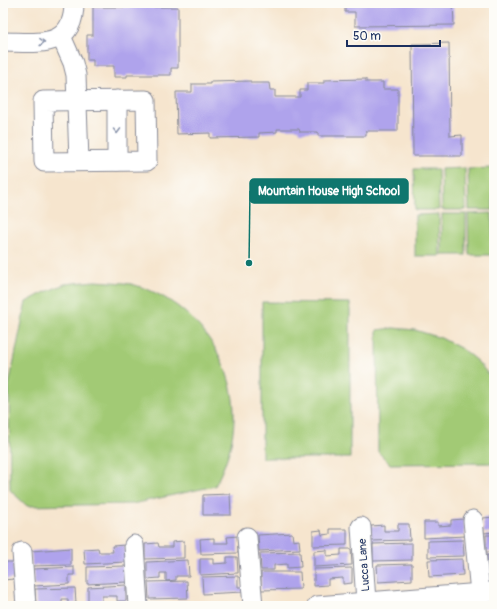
<svg xmlns="http://www.w3.org/2000/svg" width="497" height="609" font-family="Pangolin,sans-serif">
  <style>
    .green { fill: #a2ca74; stroke: #5e7c69 }
    .building { fill: #afa3ec }
    .lines { fill: none; stroke-linecap: round; stroke-linejoin: round }
    .minor-casing { stroke: #888a96; stroke-width: 21 }
    .minor { stroke: #fff; stroke-width: 19 }
    .oneway { stroke: #8d97ae }
    .labels { text-anchor: middle; dominant-baseline: central; stroke-width: 3; stroke-linejoin: round; paint-order: stroke }
    .street-label { font-size: 11px; fill: #1b2f5e; stroke: #fdfcf7 }
    .leader { fill: none; stroke: #0f766e; stroke-width: 1.5 }
    .callout-dot { fill: #0f766e; stroke: #fdfcf7; stroke-width: 1.5 }
    .callout { fill: #0f766e; stroke: #0f766e; stroke-width: 1.5 }
    .callout-label { font-size: 12px; text-anchor: middle; font-weight: bold; fill: #fff }
  </style>
  <rect width="100%" height="100%" fill="#fdfcf7"/>
  <filter id="ink" filterUnits="userSpaceOnUse"><feTurbulence type="fractalNoise" baseFrequency=".025" numOctaves="2"/><feDisplacementMap in="SourceGraphic" scale="8" xChannelSelector="R" yChannelSelector="G"/><feConvolveMatrix kernelMatrix="1 2 1 2 8 2 1 2 1" color-interpolation-filters="sRGB"/></filter>
  <filter id="wash" filterUnits="userSpaceOnUse"><feTurbulence type="fractalNoise" baseFrequency=".012" numOctaves="4" result="noise"/><feDisplacementMap in="SourceGraphic" scale="16" xChannelSelector="R" yChannelSelector="G"/><feGaussianBlur stdDeviation="0.9" result="paint"/><feColorMatrix in="noise" values="0 0 0 0 0 0 0 0 0 0 0 0 0 0 0 0 0 1.4 0 .05"/><feComposite in="paint" operator="in"/></filter>
  <g filter="url(#wash)">
    <rect width="100%" height="100%" fill="#f6e5ce"/>
    <!-- green -->
    <g class="green">
      <polygon points="465,168 466,210 442,210 441,169"/>
      <polygon points="492,168 493,210 469,210 468,169"/>
      <polygon points="414,169 438,169 439,210 415,210"/>
      <polygon points="492,213 493,255 469,255 468,214"/>
      <polygon points="439,214 440,256 415,256 415,215"/>
      <rect x="442" y="214" width="24" height="41"/>
      <path d="M95 281C107 282 120 282 131 284 199 301 247 374 231 443 228 458 222 472 215 486L132 504 27 506 10 490 9 385 26 302 43 293 65 284Z"/>
      <polygon points="262,302 350,303 350,458 262,458"/>
      <polygon points="393,328 415,330 441,338 462,349 478,362 494,381 494,463 390,464 378,452 377,330"/>
    </g>
    <g id="blocks">
      <!-- building -->
      <g class="building">
        <polygon points="345,3 453,3 454,25 355,26 355,12 345,12"/>
        <polygon points="93,7 178,7 178,68 171,68 171,75 127,75 127,77 114,77 114,66 93,66 93,60 87,60 87,35 93,35"/>
        <polygon points="449,43 450,136 462,135 462,156 413,156 412,44"/>
        <polygon points="366,79 366,82 383,82 383,89 398,89 398,131 366,131 366,136 318,136 318,132 300,132 299,129 277,129 277,132 259,133 259,137 210,138 210,133 177,134 176,92 192,92 192,84 210,84 210,82 251,81 251,83 269,83 270,90 275,90 275,97 300,97 300,90 307,90 307,83 324,83 324,80"/>
        <polygon points="230,494 231,515 203,515 203,495"/>
        <polygon points="494,517 494,532 484,533 483,518"/>
        <polygon points="464,519 465,536 424,538 424,522 438,522 438,526 451,525 451,520"/>
        <polygon points="398,524 409,524 410,540 371,541 371,526 384,525 384,531 398,531"/>
        <polygon points="330,529 347,529 347,545 313,546 313,531 321,530 322,535 330,534"/>
        <polygon points="292,533 293,541 299,540 300,549 259,551 258,535"/>
        <rect x="486" y="535" width="8" height="17"/>
        <polygon points="238,536 238,553 201,554 200,539 214,538 214,543 228,543 227,537"/>
        <polygon points="463,540 464,556 428,557 428,541"/>
        <polygon points="184,541 184,558 145,559 145,544 158,543 159,547 172,547 172,542"/>
        <polygon points="412,543 412,560 373,561 373,544"/>
        <polygon points="125,545 126,562 85,564 84,549 98,548 99,552 113,552 112,546"/>
        <polygon points="71,548 71,565 32,566 31,551"/>
        <polygon points="341,549 351,549 352,565 314,567 314,551 327,550 327,556 341,555"/>
        <polygon points="300,552 301,567 287,568 287,564 274,565 274,570 261,570 260,553"/>
        <polygon points="487,555 494,555 494,572 488,572"/>
        <polygon points="227,557 237,557 238,573 200,575 200,559 213,559 213,564 227,563"/>
        <polygon points="462,559 463,575 429,577 428,560"/>
        <polygon points="188,560 189,576 176,576 176,580 166,581 166,573 160,573 160,578 147,579 147,562"/>
        <polygon points="3,562 13,562 14,579 3,580"/>
        <polygon points="412,564 412,580 378,582 377,565"/>
        <polygon points="126,566 127,582 87,584 87,567"/>
        <polygon points="74,567 74,575 69,575 69,584 34,586 33,569"/>
        <polygon points="352,568 352,583 343,584 343,578 328,579 328,585 314,586 314,569"/>
        <polygon points="261,572 300,572 301,589 261,590"/>
        <polygon points="238,576 238,587 243,587 243,592 203,594 202,577"/>
        <polygon points="187,581 188,598 149,599 148,582"/>
        <polygon points="126,585 126,601 117,601 117,596 102,596 102,603 88,604 88,587"/>
        <polygon points="75,588 76,603 68,604 68,599 62,599 62,605 36,606 35,589"/>
      </g>
    </g>
  </g>
  <g filter="url(#ink)">
    <use href="#blocks" fill-opacity="0" stroke="#888a96" stroke-width="1"/>
    <g class="lines">
      <defs>
        <g id="minor">
          <polyline points="61,36 73,63 76,75 79,161"/>
          <path d="M3 42C37 42 74 50 74 3"/>
          <polyline points="117,100 117,161"/>
          <polygon points="146,100 147,161 44,162 43,101"/>
          <polyline points="473,520 480,593"/>
          <polyline points="361,527 366,602"/>
          <polyline points="247,537 253,606"/>
          <polyline points="134,545 138,606"/>
          <polyline points="22,552 26,606"/>
          <polyline points="317,606 494,592"/>
        </g>
      </defs>
      <!-- minor casing -->
      <use href="#minor" class="minor-casing"/>
      <!-- minor -->
      <use href="#minor" class="minor"/>
    </g>
    <!-- one-way arrows -->
    <defs><path id="oneway-chevron" d="M-2-3.5L2.5 0L-2 3.5" fill="none" stroke-width="1.6" stroke-linecap="round" stroke-linejoin="round"/></defs>
    <g class="oneway">
      <use href="#oneway-chevron" transform="translate(42 42) rotate(-2)"/>
      <use href="#oneway-chevron" transform="translate(117 131) rotate(89)"/>
    </g>
  </g>
  <g class="labels">
    <!-- street labels -->
    <g class="street-label">
      <text transform="translate(364 565) rotate(-94)">Lucca Lane</text>
    </g>
  </g>
  <!-- callouts -->
  <path class="leader" d="M249 263L250 191"/>
  <circle class="callout-dot" cx="249" cy="263" r="4"/>
  <rect class="callout" x="250" y="179" width="158" height="24" rx="4"/>
  <g class="callout-label">
    <text x="329" y="195">Mountain House High School</text>
  </g>
  <!-- margin -->
  <rect width="497" height="609" fill="none" stroke="#fdfcf7" stroke-width="16"/>
  <!-- scale -->
  <path d="M347 40v6h93v-6" fill="none" stroke="#1b2f5e" stroke-width="2"/>
  <text x="353" y="40" font-size="12" fill="#1b2f5e" stroke="#fdfcf7" stroke-width="3" paint-order="stroke">50 m</text>
</svg>
